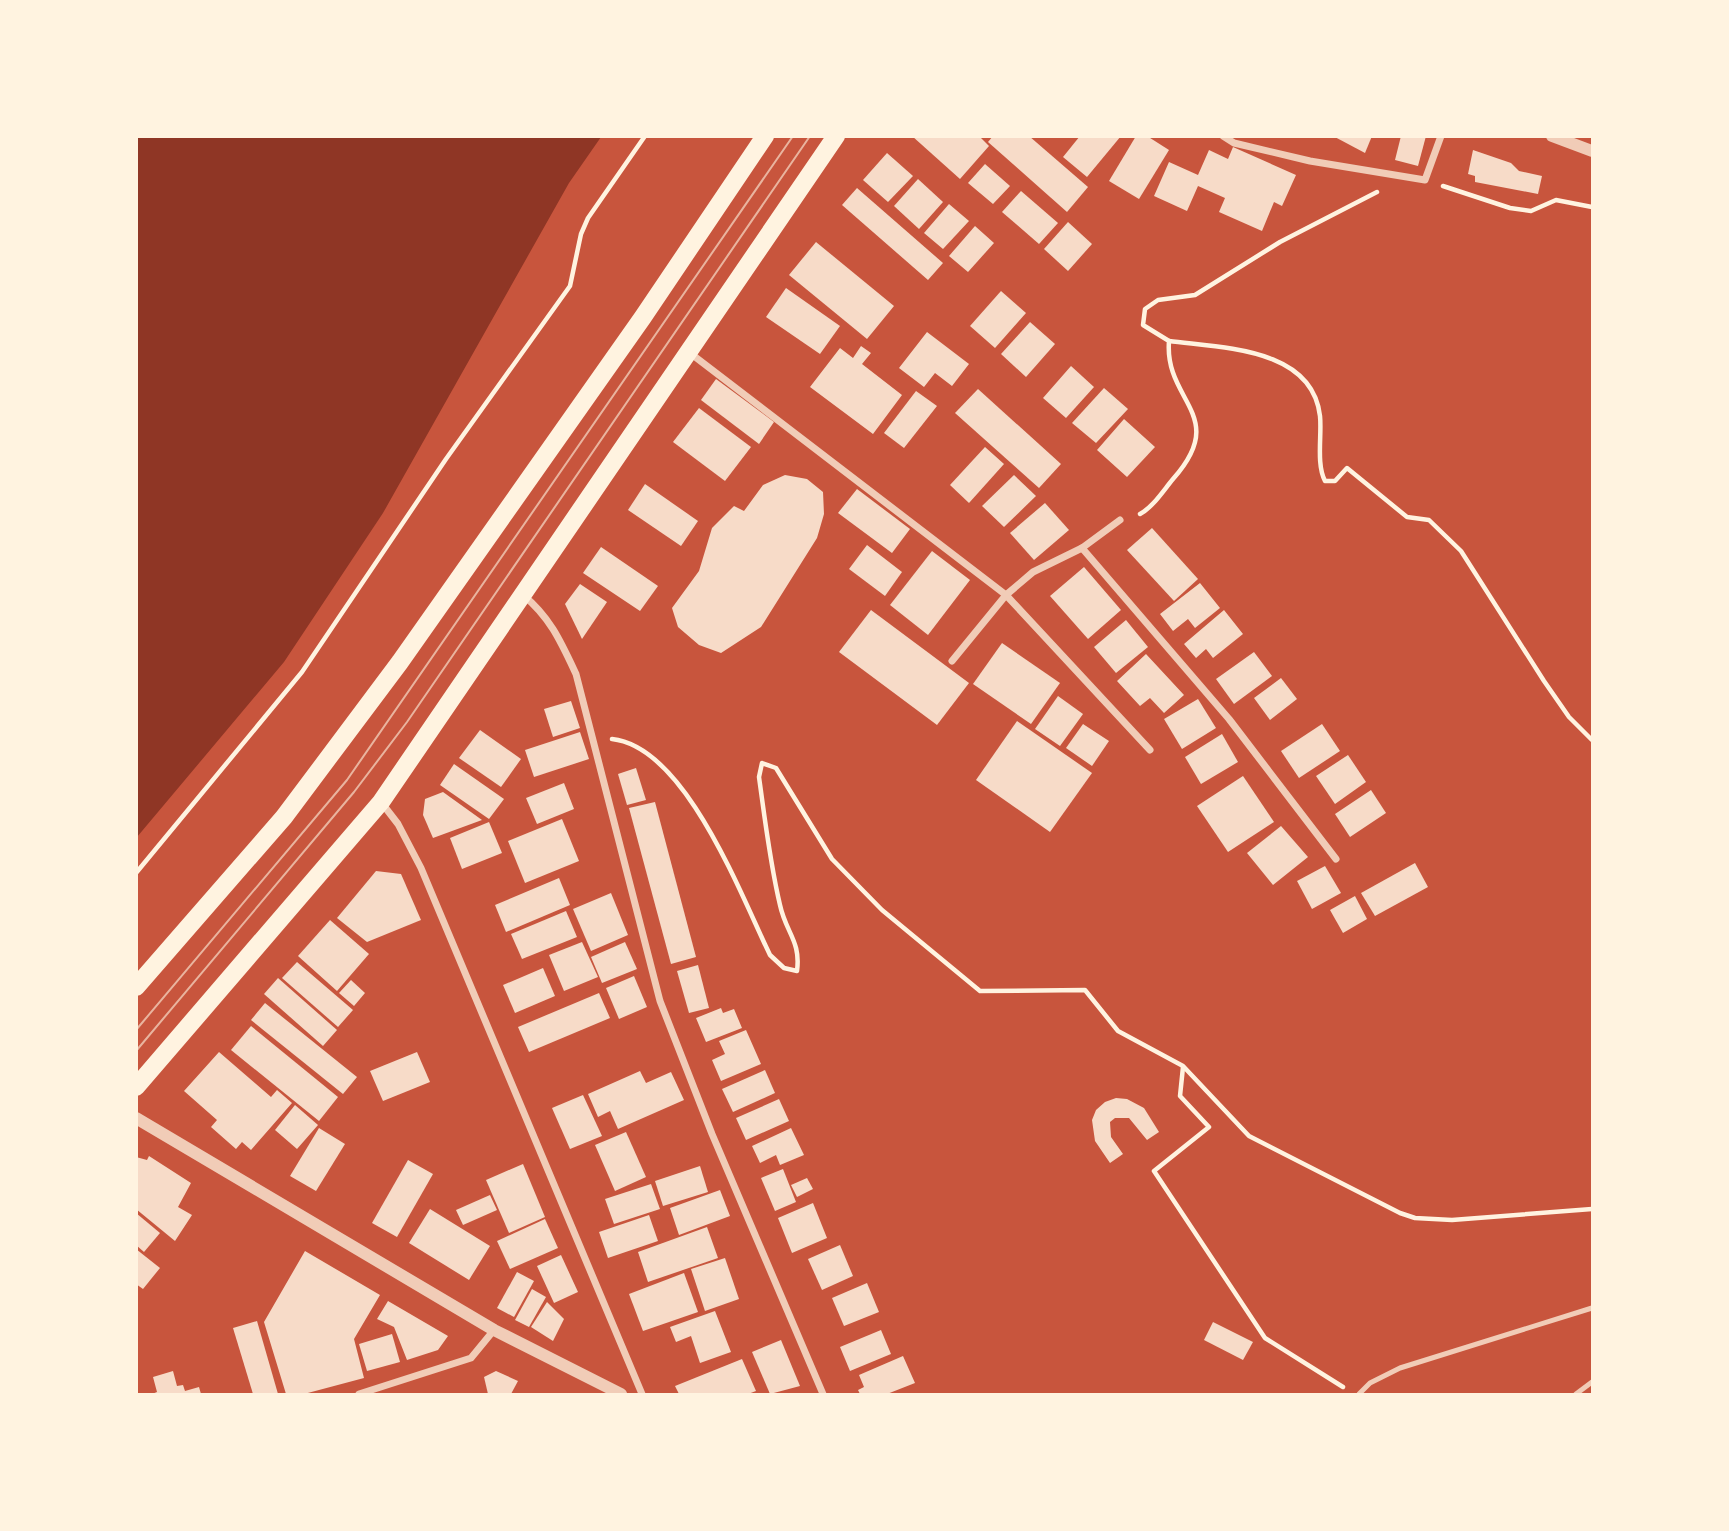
<svg xmlns="http://www.w3.org/2000/svg" width="1729" height="1531" font-family="'Exo 2',sans-serif">
  <style>
    .water { fill: #8f3625 }
    .building { fill: #f7dbc8 }
    .lines { fill: none; stroke-linecap: round; stroke-linejoin: round }
    .path { stroke: #fff3e0; stroke-width: 4.5 }
    .service { stroke: #f1ccb7; stroke-width: 5 }
    .minor { stroke: #f1ccb7; stroke-width: 7 }
    .tertiary { stroke: #f1ccb7; stroke-width: 12 }
    .primary { stroke: #fff3e0; stroke-width: 18 }
    .tram { stroke: #e9b49f; stroke-width: 2 }
  </style>
  <rect width="100%" height="100%" fill="#c8553d"/>
  <!-- water -->
  <polygon class="water" points="137,136 601,137 569,183 383,513 284,662 137,837"/>
  <!-- building -->
  <g class="building">
    <polygon points="912,136 979,136 989,146 960,179"/>
    <polygon points="993,136 1029,136 1088,187 1067,212 988,142"/>
    <polygon points="1080,136 1121,136 1087,177 1063,157"/>
    <polygon points="1136,136 1147,136 1169,150 1139,199 1109,181"/>
    <polygon points="1333,136 1372,136 1365,153"/>
    <polygon points="1401,136 1426,136 1418,166 1395,160"/>
    <polygon points="1233,147 1296,175 1282,206 1274,202 1262,231 1219,212 1225,198 1198,186 1187,211 1154,196 1169,162 1198,175 1209,150 1228,159"/>
    <polygon points="1473,150 1511,163 1519,171 1542,176 1538,194 1475,182 1475,176 1468,174"/>
    <polygon points="887,153 913,176 888,202 863,180"/>
    <polygon points="985,164 1010,186 993,204 968,183"/>
    <polygon points="918,179 943,202 919,229 894,206"/>
    <polygon points="857,188 943,263 928,280 842,205"/>
    <polygon points="1021,191 1058,223 1039,244 1002,212"/>
    <polygon points="949,204 969,221 943,249 924,233"/>
    <polygon points="1068,222 1092,244 1068,271 1044,249"/>
    <polygon points="975,226 994,243 968,272 949,256"/>
    <polygon points="816,242 894,306 867,339 789,275"/>
    <polygon points="786,288 840,326 820,354 766,317"/>
    <polygon points="1001,291 1026,313 995,348 970,326"/>
    <polygon points="1030,322 1055,344 1026,377 1001,354"/>
    <polygon points="927,332 969,364 952,386 935,373 924,387 899,368"/>
    <polygon points="861,346 871,353 862,364 902,395 873,434 810,387 840,348 853,358"/>
    <polygon points="1071,366 1094,387 1066,418 1043,398"/>
    <polygon points="716,379 774,422 759,444 701,400"/>
    <polygon points="1104,388 1128,409 1096,443 1072,423"/>
    <polygon points="978,389 1061,464 1039,488 955,413"/>
    <polygon points="916,391 937,406 904,448 884,433"/>
    <polygon points="699,408 751,447 725,481 673,442"/>
    <polygon points="1124,419 1155,447 1127,477 1097,450"/>
    <polygon points="985,447 1004,464 969,503 950,485"/>
    <polygon points="785,475 807,479 823,492 824,514 817,538 761,627 721,653 699,645 678,627 672,608 699,571 712,528 734,506 744,511 763,485"/>
    <polygon points="1014,475 1036,496 1004,527 982,506"/>
    <polygon points="645,484 698,521 681,546 628,510"/>
    <polygon points="857,489 910,529 892,553 838,513"/>
    <polygon points="1045,503 1069,530 1034,560 1010,533"/>
    <polygon points="1152,528 1198,579 1174,601 1127,550"/>
    <polygon points="867,545 902,572 885,596 849,569"/>
    <polygon points="601,547 658,586 640,611 583,573"/>
    <polygon points="932,551 970,580 928,635 890,605"/>
    <polygon points="1084,567 1121,610 1088,639 1050,596"/>
    <polygon points="1200,583 1220,608 1195,628 1188,619 1173,631 1160,614"/>
    <polygon points="580,584 607,602 582,639 565,604"/>
    <polygon points="871,610 969,683 937,725 839,652"/>
    <polygon points="1224,610 1243,634 1213,658 1206,649 1196,658 1184,644"/>
    <polygon points="1126,620 1148,647 1116,673 1094,647"/>
    <polygon points="1002,643 1060,683 1031,724 973,684"/>
    <polygon points="1254,652 1272,676 1234,704 1216,679"/>
    <polygon points="1146,654 1184,695 1164,713 1150,698 1140,706 1117,681"/>
    <polygon points="1281,678 1297,699 1270,720 1254,698"/>
    <polygon points="1058,696 1083,714 1060,746 1035,729"/>
    <polygon points="1198,699 1216,728 1182,749 1164,719"/>
    <polygon points="571,701 580,728 553,737 544,709"/>
    <polygon points="1017,721 1092,773 1050,832 976,780"/>
    <polygon points="1083,724 1109,741 1092,766 1066,748"/>
    <polygon points="1322,724 1340,751 1299,778 1281,751"/>
    <polygon points="480,730 521,759 501,787 459,758"/>
    <polygon points="580,732 589,759 534,777 525,750"/>
    <polygon points="1222,734 1238,762 1201,784 1185,757"/>
    <polygon points="1348,755 1366,782 1335,804 1316,776"/>
    <polygon points="454,764 504,799 489,819 440,785"/>
    <polygon points="636,768 646,800 627,805 618,774"/>
    <polygon points="1243,776 1274,822 1228,852 1197,806"/>
    <polygon points="564,783 574,809 537,824 526,798"/>
    <polygon points="1371,790 1386,813 1350,837 1335,814"/>
    <polygon points="443,792 482,820 433,838 423,815 425,799"/>
    <polygon points="655,802 696,957 671,964 629,808"/>
    <polygon points="562,819 579,861 525,883 508,841"/>
    <polygon points="489,822 502,853 462,869 450,838"/>
    <polygon points="1281,826 1308,857 1273,885 1247,853"/>
    <polygon points="1415,863 1428,887 1375,916 1361,893"/>
    <polygon points="1325,866 1341,893 1312,909 1297,881"/>
    <polygon points="376,871 401,874 421,920 367,942 337,918"/>
    <polygon points="559,878 570,905 506,932 495,905"/>
    <polygon points="611,893 628,935 591,951 573,909"/>
    <polygon points="1355,896 1367,919 1343,933 1330,910"/>
    <polygon points="566,911 577,937 522,959 511,934"/>
    <polygon points="330,920 369,954 337,991 298,956"/>
    <polygon points="582,942 598,977 564,991 549,955"/>
    <polygon points="625,942 637,969 602,983 591,957"/>
    <polygon points="297,962 353,1010 338,1027 282,978"/>
    <polygon points="698,965 709,1008 689,1013 677,971"/>
    <polygon points="543,968 555,996 515,1013 503,985"/>
    <polygon points="634,976 647,1007 619,1019 606,988"/>
    <polygon points="278,978 337,1030 323,1046 264,994"/>
    <polygon points="351,980 365,993 354,1006 339,993"/>
    <polygon points="599,993 610,1018 529,1052 518,1027"/>
    <polygon points="265,1003 357,1077 343,1094 251,1020"/>
    <polygon points="721,1008 723,1013 734,1009 742,1028 706,1042 696,1018"/>
    <polygon points="251,1026 338,1097 319,1121 231,1050"/>
    <polygon points="746,1030 761,1064 721,1081 712,1060 725,1054 719,1041"/>
    <polygon points="219,1052 271,1097 277,1090 292,1103 251,1150 242,1142 236,1149 211,1127 217,1120 184,1091"/>
    <polygon points="417,1052 430,1082 383,1101 370,1071"/>
    <polygon points="765,1070 775,1093 733,1112 722,1089"/>
    <polygon points="640,1071 646,1083 671,1072 684,1100 618,1129 610,1111 598,1117 588,1094"/>
    <polygon points="583,1095 602,1136 570,1149 552,1108"/>
    <polygon points="1116,1098 1127,1099 1144,1108 1159,1132 1147,1140 1129,1118 1115,1118 1110,1122 1111,1137 1123,1154 1110,1163 1095,1141 1092,1120 1096,1110 1105,1102"/>
    <polygon points="779,1099 789,1121 746,1140 736,1118"/>
    <polygon points="295,1105 318,1125 297,1149 275,1130"/>
    <polygon points="319,1128 345,1144 316,1191 290,1176"/>
    <polygon points="791,1128 804,1155 780,1165 776,1155 760,1163 752,1146"/>
    <polygon points="626,1132 646,1177 615,1191 595,1145"/>
    <polygon points="149,1156 191,1183 178,1207 192,1215 175,1241 136,1209 136,1157 147,1160"/>
    <polygon points="408,1160 433,1174 397,1237 372,1223"/>
    <polygon points="523,1164 545,1217 509,1233 486,1180"/>
    <polygon points="700,1166 708,1192 663,1206 655,1181"/>
    <polygon points="783,1169 796,1202 775,1211 761,1178"/>
    <polygon points="807,1178 813,1189 797,1197 791,1185"/>
    <polygon points="651,1184 660,1209 614,1224 605,1199"/>
    <polygon points="720,1190 730,1216 679,1235 670,1208"/>
    <polygon points="490,1195 497,1210 463,1225 456,1210"/>
    <polygon points="813,1203 827,1238 792,1253 778,1218"/>
    <polygon points="430,1209 490,1246 469,1280 409,1243"/>
    <polygon points="136,1213 160,1233 144,1252 136,1245"/>
    <polygon points="649,1215 658,1241 608,1258 599,1232"/>
    <polygon points="545,1219 558,1248 510,1269 497,1241"/>
    <polygon points="707,1227 718,1258 648,1282 638,1252"/>
    <polygon points="840,1245 853,1276 822,1290 808,1259"/>
    <polygon points="136,1249 160,1268 143,1289 136,1284"/>
    <polygon points="305,1251 380,1295 354,1339 364,1378 304,1394 286,1394 264,1322"/>
    <polygon points="561,1255 578,1292 554,1303 537,1266"/>
    <polygon points="725,1258 739,1299 705,1311 691,1269"/>
    <polygon points="517,1272 534,1281 514,1317 497,1308"/>
    <polygon points="684,1273 698,1312 643,1331 629,1294"/>
    <polygon points="867,1283 879,1312 844,1326 832,1298"/>
    <polygon points="532,1289 546,1297 529,1327 515,1320"/>
    <polygon points="388,1301 448,1336 438,1350 407,1360 394,1327 377,1319"/>
    <polygon points="547,1302 564,1319 553,1341 531,1327"/>
    <polygon points="715,1311 731,1352 700,1363 691,1336 676,1342 670,1327"/>
    <polygon points="257,1321 278,1394 253,1394 233,1328"/>
    <polygon points="1213,1322 1253,1342 1243,1360 1204,1340"/>
    <polygon points="881,1330 891,1354 850,1371 840,1347"/>
    <polygon points="392,1334 400,1362 367,1371 359,1344"/>
    <polygon points="781,1340 800,1386 770,1394 752,1352"/>
    <polygon points="903,1356 915,1383 887,1394 860,1394 858,1390 864,1387 859,1375"/>
    <polygon points="742,1359 756,1391 748,1394 679,1394 675,1386"/>
    <polygon points="173,1371 177,1386 183,1385 185,1391 199,1387 201,1394 152,1394 157,1392 153,1377"/>
    <polygon points="496,1371 518,1381 511,1394 488,1394 484,1377"/>
  </g>
  <g class="lines">
    <!-- path -->
    <g class="path">
      <polyline points="1443,186 1510,208 1531,211 1556,200 1592,207"/>
      <path d="M1169 341C1221 348 1312 347 1320 416 1322 435 1316 464 1325 481H1335L1347 468 1407 517 1429 520 1461 551 1544 681 1569 717 1592 740"/>
      <path d="M1140 514C1153 507 1163 491 1173 479 1230 415 1164 402 1169 341L1143 325 1145 309 1158 300 1195 295 1280 242 1377 192"/>
      <path d="M612 739C686 747 741 896 770 955L784 968 797 971C801 941 786 933 780 905 770 863 765 820 759 777L762 763 776 768 832 859 882 910 980 991 1085 990 1118 1031 1183 1066 1249 1136 1400 1213 1415 1218 1452 1220 1592 1209"/>
      <polyline points="136,873 302,672 446,459 570,286 581,234 588,218 645,136"/>
      <polyline points="1183,1067 1180,1096 1209,1127 1154,1171 1265,1338 1343,1387"/>
    </g>
    <!-- service -->
    <g class="service">
      <polyline points="1359,1394 1370,1383 1400,1368 1592,1308"/>
      <polyline points="1576,1394 1592,1382"/>
    </g>
    <!-- minor -->
    <g class="minor">
      <polyline points="1223,136 1234,143 1310,161 1425,180 1441,136"/>
      <polyline points="690,353 1006,595 1150,750"/>
      <polyline points="1082,548 1229,719 1336,859"/>
      <path d="M523 595C550 617 561 642 576 674L660 1001 712 1134 823 1394"/>
      <polyline points="952,661 1006,595 1033,572 1082,548 1120,520"/>
      <polyline points="381,802 398,824 421,868 642,1394"/>
      <polyline points="359,1394 471,1358 494,1330"/>
    </g>
    <!-- tertiary -->
    <g class="tertiary">
      <polyline points="1552,136 1592,151"/>
      <polyline points="136,1118 494,1330 621,1394"/>
    </g>
    <!-- primary -->
    <g class="primary">
      <polyline points="136,987 284,817 400,662 643,317 765,136"/>
      <polyline points="136,1087 381,802 836,136"/>
    </g>
    <!-- tram -->
    <g class="tram">
      <polyline points="136,1030 347,780 793,136"/>
      <polyline points="136,1051 354,792 407,722 810,136"/>
    </g>
  </g>
  <!-- border -->
  <rect width="1729" height="1531" fill="none" stroke="#fff3e0" stroke-width="276"/>
</svg>
